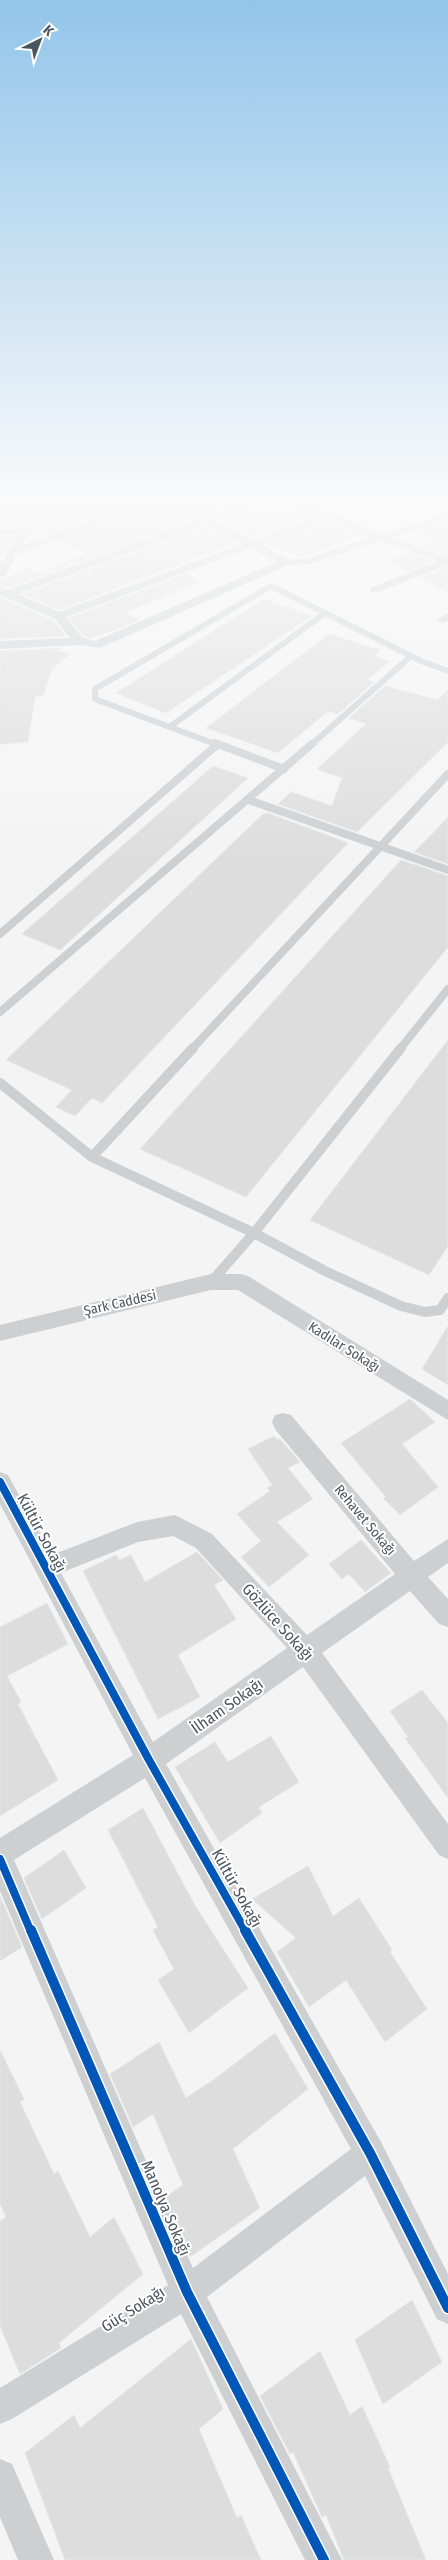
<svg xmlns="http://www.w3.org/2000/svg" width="448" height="2560" font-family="'Fira Sans Condensed',sans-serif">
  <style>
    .building { fill: #ddddde; stroke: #e5e6e6 }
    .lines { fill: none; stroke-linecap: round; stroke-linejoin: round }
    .lane-far2 { stroke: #cdcfd1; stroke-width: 6 }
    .lane-far1 { stroke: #cdcfd1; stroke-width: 8 }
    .lane { stroke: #cdcfd1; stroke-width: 10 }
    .street { fill: #cdcfd1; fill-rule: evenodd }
    .cycleway-far1-casing { stroke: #fff; stroke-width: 11 }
    .cycleway-casing { stroke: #fff; stroke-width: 13 }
    .cycleway-far1 { stroke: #0057b8; stroke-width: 8 }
    .cycleway { stroke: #0057b8; stroke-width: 10 }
    .labels { text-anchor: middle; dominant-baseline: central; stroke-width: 4; stroke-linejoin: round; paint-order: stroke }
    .street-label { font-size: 14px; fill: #4b555f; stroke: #fff }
    .near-street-label { font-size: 16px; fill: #4b555f; stroke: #fff }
  </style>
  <rect width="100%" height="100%" fill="#f4f4f4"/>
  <!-- building -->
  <g class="building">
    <polygon points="0,504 38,504 21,527 0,527"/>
    <polygon points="53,504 131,504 45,535 35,530"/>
    <polygon points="155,504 166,504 192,520 8,588 0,585 0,580 28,568 40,573 87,553 59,541"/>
    <polygon points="187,504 211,504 218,508 232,505 206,515"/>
    <polygon points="296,507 313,516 254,537 219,521 249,509 268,517"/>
    <polygon points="327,522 360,535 301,557 269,544"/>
    <polygon points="448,522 448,555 421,546 431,541 413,533"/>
    <polygon points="205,527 235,543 59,610 23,594"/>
    <polygon points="0,537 15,537 0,560"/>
    <polygon points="408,552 433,561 407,571 387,562"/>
    <polygon points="448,567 448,592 420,578"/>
    <polygon points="186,574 200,582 126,612 139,620 118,629 90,638 84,636 69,618"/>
    <polygon points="0,597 54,621 66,636 0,639"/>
    <polygon points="264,599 312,616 166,713 116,693"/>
    <polygon points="329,634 380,650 374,656 390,661 366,680 374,682 338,714 328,711 278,753 206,728"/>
    <polygon points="63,648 55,650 70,654 52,669 43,696 35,696 28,742 0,744 0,651"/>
    <polygon points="385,686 437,700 448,690 448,742 357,832 278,804 291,792 332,806 342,778 317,769 366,724 349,718"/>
    <polygon points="213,766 248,778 60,950 22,934"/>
    <polygon points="268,813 348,843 102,1103 92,1098 75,1116 56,1107 72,1090 6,1060 263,814"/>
    <polygon points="448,817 448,864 414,852 433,833"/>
    <polygon points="401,860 448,876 448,947 246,1197 140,1149"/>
    <polygon points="448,1040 448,1246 429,1275 310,1220"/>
    <polygon points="448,1326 448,1385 422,1369"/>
    <polygon points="410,1399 435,1422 402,1444 438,1487 400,1515 383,1498 386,1497 341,1443"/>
    <polygon points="274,1436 277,1440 280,1439 300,1462 288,1468 313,1499 277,1522 309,1555 269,1587 241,1557 261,1541 237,1514 270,1491 267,1488 272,1485 248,1449"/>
    <polygon points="361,1540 391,1573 365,1592 349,1574 342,1579 329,1564"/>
    <polygon points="197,1552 223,1580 214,1585 236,1619 178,1655 200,1697 158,1719 83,1571 116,1555 119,1560 131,1555 145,1582"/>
    <polygon points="47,1603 68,1644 7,1676 21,1702 18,1704 58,1780 0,1816 0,1627"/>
    <polygon points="422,1690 448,1723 448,1798 405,1738 408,1737 390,1711"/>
    <polygon points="271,1736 299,1782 259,1807 262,1813 220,1843 175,1767 215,1742 228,1762"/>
    <polygon points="143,1808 194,1904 248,1988 189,2033 158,1980 174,1969 153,1930 158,1927 108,1830"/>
    <polygon points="64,1850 86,1888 42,1919 24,1878"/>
    <polygon points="308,1866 333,1916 359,1898 392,1950 390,1952 427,2009 385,2042 346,1980 309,2007 277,1952 296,1938 252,1899"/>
    <polygon points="0,1896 22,1947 0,1961"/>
    <polygon points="275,2033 308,2089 233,2149 260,2208 190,2257 164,2198 183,2185 153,2114 133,2127 110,2074 159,2042 186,2098 213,2080"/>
    <polygon points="0,2050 24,2099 20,2102 54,2174 58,2171 90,2237 114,2217 143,2274 59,2343 61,2348 20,2374 0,2326 0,2221 6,2217 0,2204"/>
    <polygon points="412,2300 442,2362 383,2404 355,2340"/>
    <polygon points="191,2339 223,2409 199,2429 237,2518 241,2515 261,2560 65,2560 25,2453 74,2415 80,2428"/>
    <polygon points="320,2351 350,2415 362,2406 390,2467 388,2468 426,2560 344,2560 326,2515 322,2517 293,2452 290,2454 260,2396"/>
  </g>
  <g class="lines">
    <!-- lane-far2 -->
    <g class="lane-far2">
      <polyline points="171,726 325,613"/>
      <polyline points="218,745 95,699 95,689 271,586 421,661 448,671"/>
      <polyline points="311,745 411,656"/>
    </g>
    <!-- lane-far1 -->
    <g class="lane-far1">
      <polyline points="215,743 284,769"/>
      <polyline points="249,800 448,870"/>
      <polyline points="0,934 218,744"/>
      <polyline points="0,1012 313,743"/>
      <polyline points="192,1049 448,774"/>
      <polyline points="400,1049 448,989"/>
    </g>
    <!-- lane -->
    <g class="lane">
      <polyline points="401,1048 254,1233 325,1271 401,1306 425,1312 440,1310 448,1298"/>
      <polyline points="0,1083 92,1157 254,1233 211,1282"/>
      <polyline points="92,1157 193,1048"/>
    </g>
    <!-- street -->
    <g class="street">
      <polygon points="40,504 51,504 22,545 137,504 153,504 16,555 6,575 0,578 0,564 18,535 0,535 0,529 23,529"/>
      <path d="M168 504H182L206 517 239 504H255L214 521 252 540 318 516 294 504H309L382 534 448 513V520L392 538 448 557V565L378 592H370V588L438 561 381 541 311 564 288 565 100 648 79 645 0 649V641L70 638 55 619 0 595V587L8 590 196 520ZM327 520 371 537 306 559H288L261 545ZM205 525 242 544 59 612 18 594ZM251 548 277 562 95 641 83 638 66 617Z"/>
      <polygon points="448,613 448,621 443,623 437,619"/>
      <polygon points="211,1274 241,1274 248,1276 448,1400 448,1420 238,1290 211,1290 0,1341 0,1325"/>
      <path d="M283 1413 291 1415 414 1561 448 1539V1563L428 1577 448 1599V1627L439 1624 410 1591 322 1653 448 1824V1859L439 1855 303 1667 166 1764 381 2142 448 2274V2324L437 2319 365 2176 207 2297 342 2560H305L181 2314 12 2419 0 2424V2388L168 2285 0 1891V1838L133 1755 0 1504V1472L8 1475 52 1555 137 1522 175 1515 212 1534 307 1635 395 1574 275 1429 272 1422 275 1415ZM173 1536 196 1548 287 1648 153 1742 61 1573 138 1542ZM145 1778 351 2149 193 2268 14 1860Z"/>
      <polygon points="0,2459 12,2464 54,2560 18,2560 0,2517"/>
    </g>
    <defs>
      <g id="cycleway-far1">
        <polyline points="0,1482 149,1760 246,1932"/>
        <polyline points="0,1859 31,1932"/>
      </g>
      <g id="cycleway">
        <polyline points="31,1930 187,2292 324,2560"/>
        <polyline points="245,1930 370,2153 448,2308"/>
      </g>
    </defs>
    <!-- cycleway-far1 casing -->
    <use href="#cycleway-far1" class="cycleway-far1-casing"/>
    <!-- cycleway casing -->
    <use href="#cycleway" class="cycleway-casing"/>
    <!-- cycleway-far1 -->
    <use href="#cycleway-far1" class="cycleway-far1"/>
    <!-- cycleway -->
    <use href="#cycleway" class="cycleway"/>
  </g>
  <!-- sky -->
  <linearGradient id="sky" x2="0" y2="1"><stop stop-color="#92c5ea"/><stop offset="0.58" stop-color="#fafafa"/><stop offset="1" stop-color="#fafafa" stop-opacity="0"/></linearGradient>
  <rect width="448" height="863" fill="url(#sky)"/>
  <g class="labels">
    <!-- street labels -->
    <g class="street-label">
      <text transform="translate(120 1303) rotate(-13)">Şark Caddesi</text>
      <text transform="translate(344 1347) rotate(32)">Kadılar Sokağı</text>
      <text transform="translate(365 1520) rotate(50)">Rehavet Sokağı</text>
    </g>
    <!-- near-street labels -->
    <g class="near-street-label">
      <text transform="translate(42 1533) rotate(62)">Kültür Sokağı</text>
      <text transform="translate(278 1622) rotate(48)">Gözlüce Sokağı</text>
      <text transform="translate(227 1706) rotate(-35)">İlham Sokağı</text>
      <text transform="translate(237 1888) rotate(61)">Kültür Sokağı</text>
      <text transform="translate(166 2208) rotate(67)">Manolya Sokağı</text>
      <text transform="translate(133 2309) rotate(-32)">Güç Sokağı</text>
    </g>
  </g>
  <!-- north arrow -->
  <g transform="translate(40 40) rotate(42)" stroke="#ffffff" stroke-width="4" paint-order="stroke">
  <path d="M0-4L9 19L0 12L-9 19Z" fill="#4b555f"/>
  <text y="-8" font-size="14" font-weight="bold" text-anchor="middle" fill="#4b555f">K</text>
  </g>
</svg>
